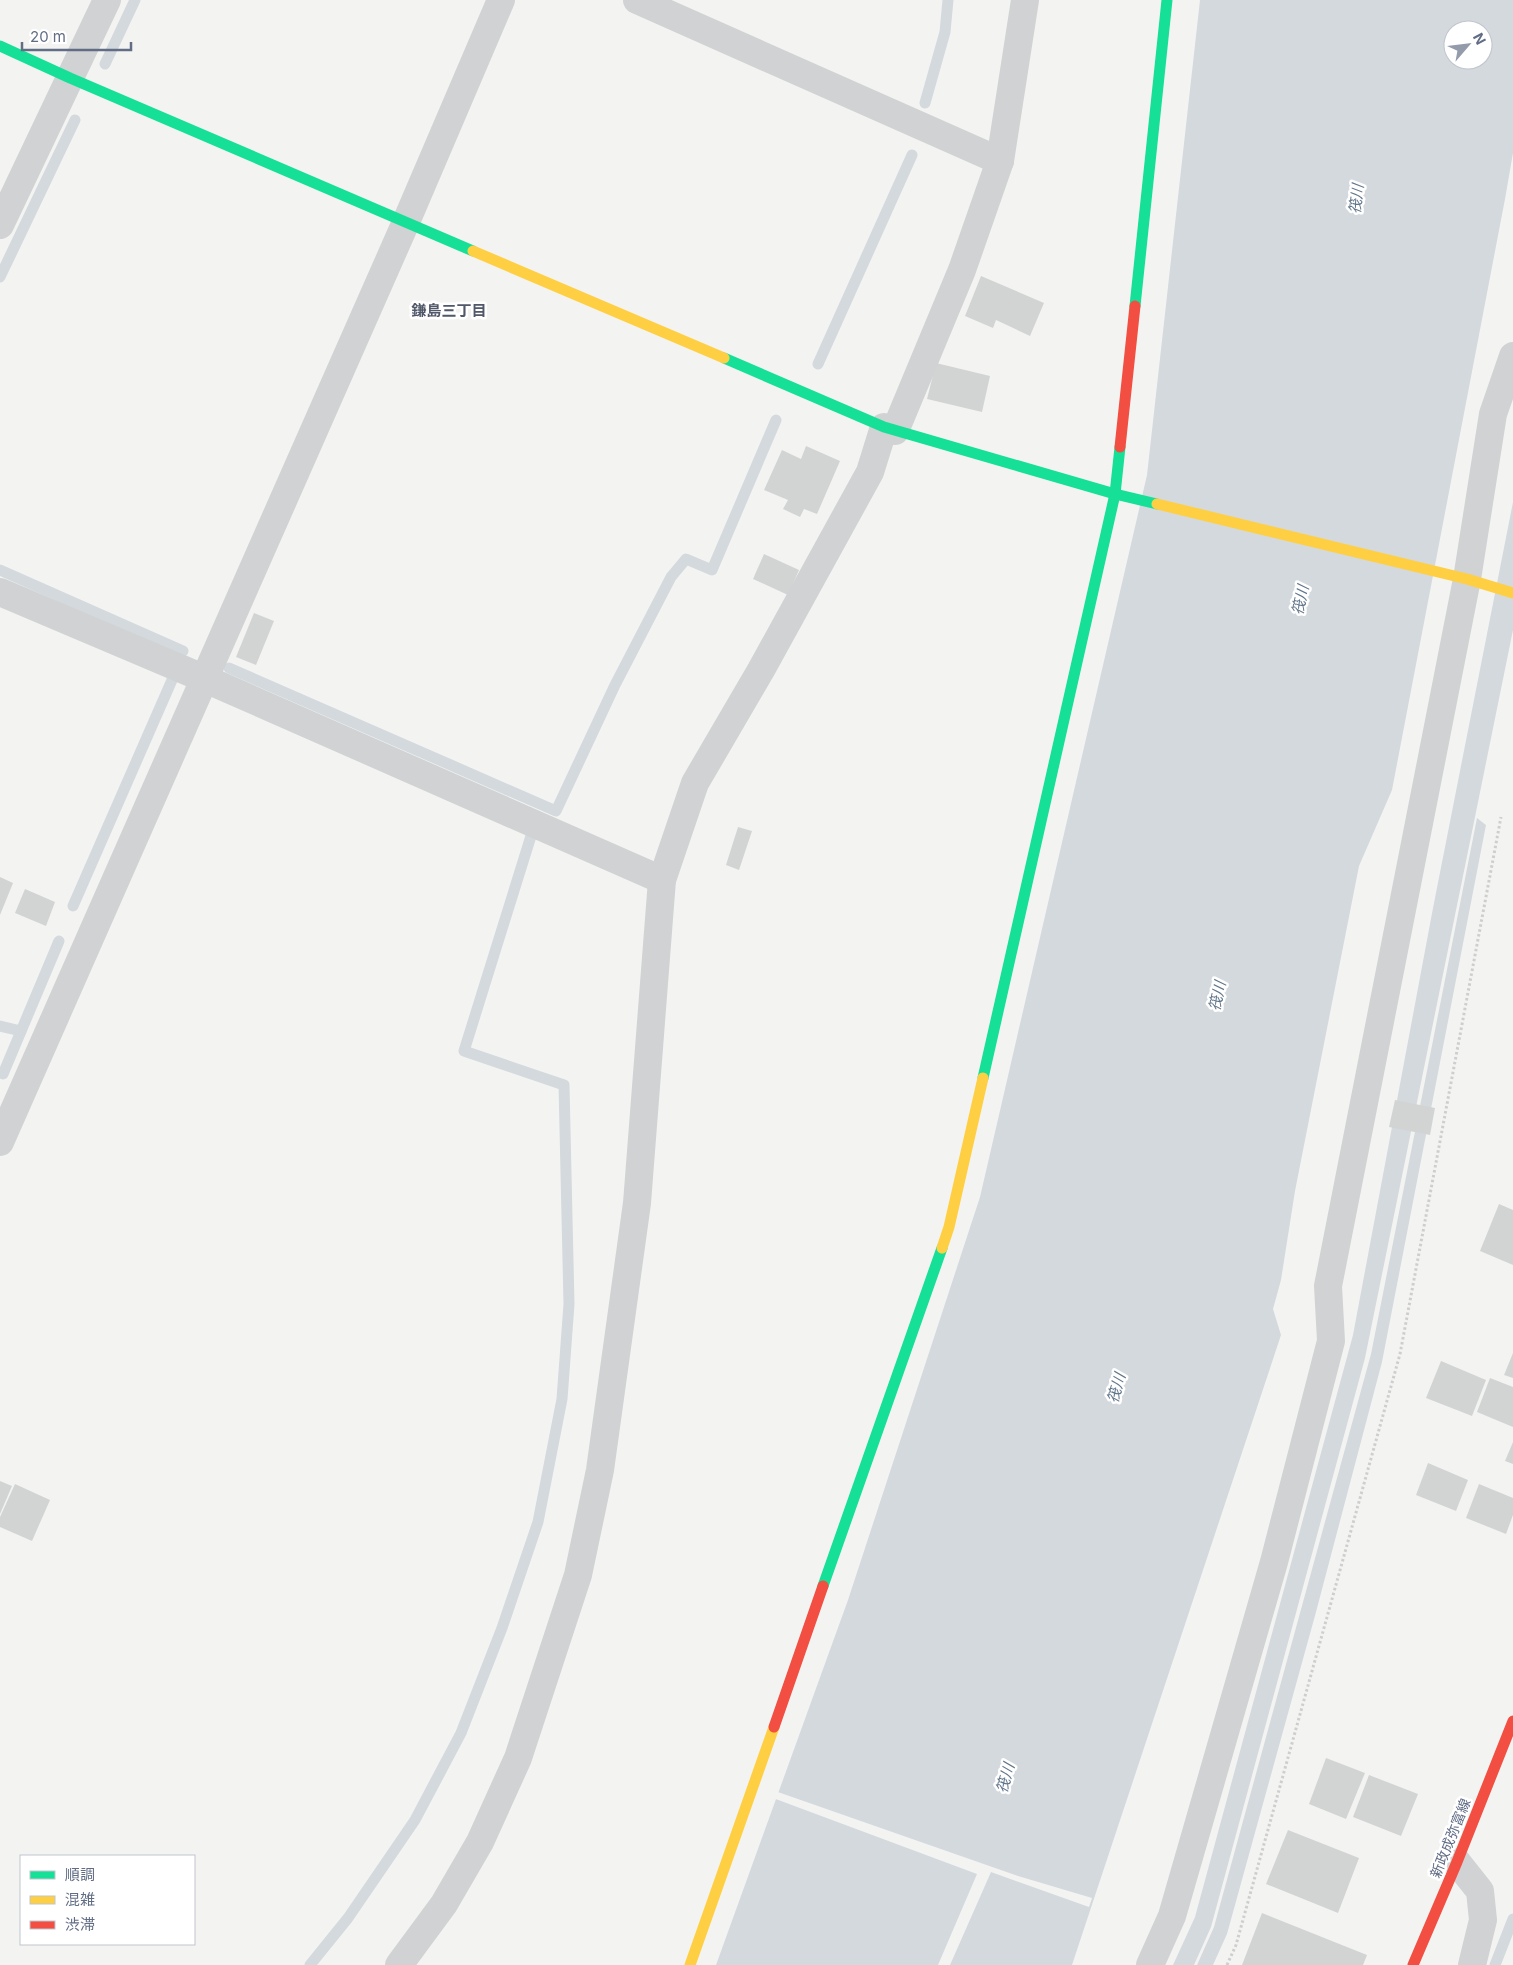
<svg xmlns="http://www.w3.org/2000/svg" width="1513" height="1965" font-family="Inter,'Noto Sans JP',sans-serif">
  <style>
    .water { fill: #d4d9dd; fill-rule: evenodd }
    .pier { fill: #f3f4f2 }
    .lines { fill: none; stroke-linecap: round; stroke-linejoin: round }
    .stream { stroke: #d4d9dd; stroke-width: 11 }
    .building { fill: #d2d4d4 }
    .path { stroke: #cecece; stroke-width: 3; stroke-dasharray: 2.5 2.5; stroke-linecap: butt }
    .street { stroke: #d1d2d3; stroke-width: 28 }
    .fast { stroke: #16e098; stroke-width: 11 }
    .slow { stroke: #ffcf43; stroke-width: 11 }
    .jam { stroke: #f24e42; stroke-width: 11 }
    .labels { text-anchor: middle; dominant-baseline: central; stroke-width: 5; stroke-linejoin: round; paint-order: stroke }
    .street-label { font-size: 14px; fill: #616d85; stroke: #fff }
    .water-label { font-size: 15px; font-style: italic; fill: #61758a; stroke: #fff }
    .neighbourhood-label { font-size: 15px; font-weight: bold; fill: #505869; stroke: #fff }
  </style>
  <rect width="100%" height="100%" fill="#f3f4f2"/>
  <!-- water -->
  <g class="water">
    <path d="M1200 0H1513V153L1505 199 1392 790 1359 866 1295 1191 1281 1280 1273 1309 1281 1335 1072 1965H716L848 1600 980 1197 1147 475ZM1453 30H1483V60H1453Z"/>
    <polygon points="1513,502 1513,630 1365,1358 1211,1927 1194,1965 1173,1965 1195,1917 1353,1335 1433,908"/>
    <polygon points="1477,818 1486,825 1382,1362 1316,1612 1227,1934 1213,1965 1197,1965 1214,1927 1371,1354"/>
  </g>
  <!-- pier -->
  <polygon class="pier" points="775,1791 1018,1876 1092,1898 1089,1907 991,1872 950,1965 938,1965 977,1874 773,1798"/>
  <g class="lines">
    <!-- stream -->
    <g class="stream">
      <polyline points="105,64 135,0"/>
      <polyline points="925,103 945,32 948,0"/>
      <polyline points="0,277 75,120"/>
      <polyline points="818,364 912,155"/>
      <polyline points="0,570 183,651"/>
      <polyline points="229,668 556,811 615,685 671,577 686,559 712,570 776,420"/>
      <polyline points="73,906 172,680"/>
      <polyline points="0,1026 21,1031"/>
      <polyline points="3,1074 59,941"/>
      <polyline points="310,1965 348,1918 415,1820 461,1733 502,1628 538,1522 562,1399 569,1304 564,1085 464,1051 531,836"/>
      <polyline points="1495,1965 1513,1919"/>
    </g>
  </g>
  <!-- building -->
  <g class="building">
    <polygon points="981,276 1044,303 1030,336 996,320 993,328 965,316"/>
    <polygon points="936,363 990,376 982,412 927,399"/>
    <polygon points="806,446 840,461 817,514 804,509 800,517 783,509 788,500 764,490 782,450 801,459"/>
    <polygon points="764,554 799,570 788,595 753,579"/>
    <polygon points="254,613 274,621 256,665 236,657"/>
    <polygon points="738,827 752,831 739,870 726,865"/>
    <polygon points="0,877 13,883 0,915"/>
    <polygon points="25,889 55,902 46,926 15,913"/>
    <polygon points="1395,1100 1435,1108 1430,1135 1389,1127"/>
    <polygon points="1499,1204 1513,1210 1513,1265 1480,1251"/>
    <polygon points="1513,1353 1513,1378 1504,1375"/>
    <polygon points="1441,1361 1486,1380 1472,1416 1426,1398"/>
    <polygon points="1490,1378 1513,1387 1513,1427 1477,1412"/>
    <polygon points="1513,1442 1513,1464 1505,1461"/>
    <polygon points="1428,1463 1468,1480 1456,1511 1416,1495"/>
    <polygon points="0,1481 12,1486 0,1514"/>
    <polygon points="15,1484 50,1500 32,1541 0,1527 0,1517"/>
    <polygon points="1479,1484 1513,1498 1513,1515 1506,1534 1466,1518"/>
    <polygon points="1326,1758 1365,1773 1346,1819 1309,1804"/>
    <polygon points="1369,1775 1418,1794 1401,1836 1353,1817"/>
    <polygon points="1288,1830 1359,1858 1338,1913 1266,1884"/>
    <polygon points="1262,1913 1367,1955 1363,1965 1242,1965"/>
  </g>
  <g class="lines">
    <!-- path -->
    <polyline class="path" points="1227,1965 1236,1945 1400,1354 1501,817"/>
    <!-- street -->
    <g class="street">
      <polyline points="637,0 1000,161"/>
      <polyline points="0,225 107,0"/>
      <polyline points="895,431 962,270 1000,161 1025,0"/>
      <polyline points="0,592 203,678 662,880"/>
      <polyline points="0,1142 406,222 501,0"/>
      <polyline points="1457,1862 1480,1891 1483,1920 1472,1965"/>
      <polyline points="399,1965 444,1904 480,1842 518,1758 578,1575 600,1470 637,1203 662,880 695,783 761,670 870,472 884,427"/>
      <polyline points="1150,1965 1172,1916 1274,1562 1331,1341 1328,1286 1467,579 1493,414 1513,356"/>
    </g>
    <!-- fast -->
    <g class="fast">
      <polyline points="0,46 70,78 473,251"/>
      <polyline points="1135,306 1167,0"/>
      <polyline points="724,358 884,427 1115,494 1157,504"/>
      <polyline points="983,1078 1115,494 1120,447"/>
      <polyline points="823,1586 942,1248"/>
    </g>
    <!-- slow -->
    <g class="slow">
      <polyline points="473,251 724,358"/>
      <polyline points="1157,504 1467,579 1513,593"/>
      <polyline points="942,1248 949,1227 983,1078"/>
      <polyline points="690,1965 774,1727"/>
    </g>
    <!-- jam -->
    <g class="jam">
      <polyline points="1120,447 1135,306"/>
      <polyline points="774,1727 823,1586"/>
      <polyline points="1413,1965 1457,1862 1513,1721"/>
    </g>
  </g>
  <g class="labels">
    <!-- street labels -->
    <g class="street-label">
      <text transform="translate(1450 1838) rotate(-68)">新政成弥富線</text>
    </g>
    <!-- water labels -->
    <g class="water-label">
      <text transform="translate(1356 199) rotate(-83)">筏川</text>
      <text transform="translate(1300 600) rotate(-78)">筏川</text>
      <text transform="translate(1217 996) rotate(-78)">筏川</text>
      <text transform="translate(1116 1388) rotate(-74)">筏川</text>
      <text transform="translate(1005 1778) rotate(-74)">筏川</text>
    </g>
    <!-- neighbourhood labels -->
    <g class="neighbourhood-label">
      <text x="449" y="310">鎌島三丁目</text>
    </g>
  </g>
  <!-- legend -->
  <rect x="20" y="1855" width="175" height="90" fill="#ffffff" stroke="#c0c5ce"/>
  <rect x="30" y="1871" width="25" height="8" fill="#16e098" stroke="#c0c5ce"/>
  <text x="65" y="1880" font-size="15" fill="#616d85">順調</text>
  <rect x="30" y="1896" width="25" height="8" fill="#ffcf43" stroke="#c0c5ce"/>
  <text x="65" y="1905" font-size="15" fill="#616d85">混雑</text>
  <rect x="30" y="1921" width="25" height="8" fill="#f24e42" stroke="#c0c5ce"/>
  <text x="65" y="1930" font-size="15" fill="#616d85">渋滞</text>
  <!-- north arrow -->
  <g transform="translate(1468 45) rotate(62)"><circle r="24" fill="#ffffff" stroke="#c0c5ce"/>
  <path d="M0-4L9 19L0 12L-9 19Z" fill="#949cab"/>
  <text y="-8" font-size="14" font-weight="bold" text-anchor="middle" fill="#616d85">N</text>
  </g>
  <!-- scale -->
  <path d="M22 42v8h109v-8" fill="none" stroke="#616d85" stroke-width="2.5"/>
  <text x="30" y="42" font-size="15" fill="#616d85" stroke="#ffffff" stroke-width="4" paint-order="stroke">20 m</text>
</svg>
